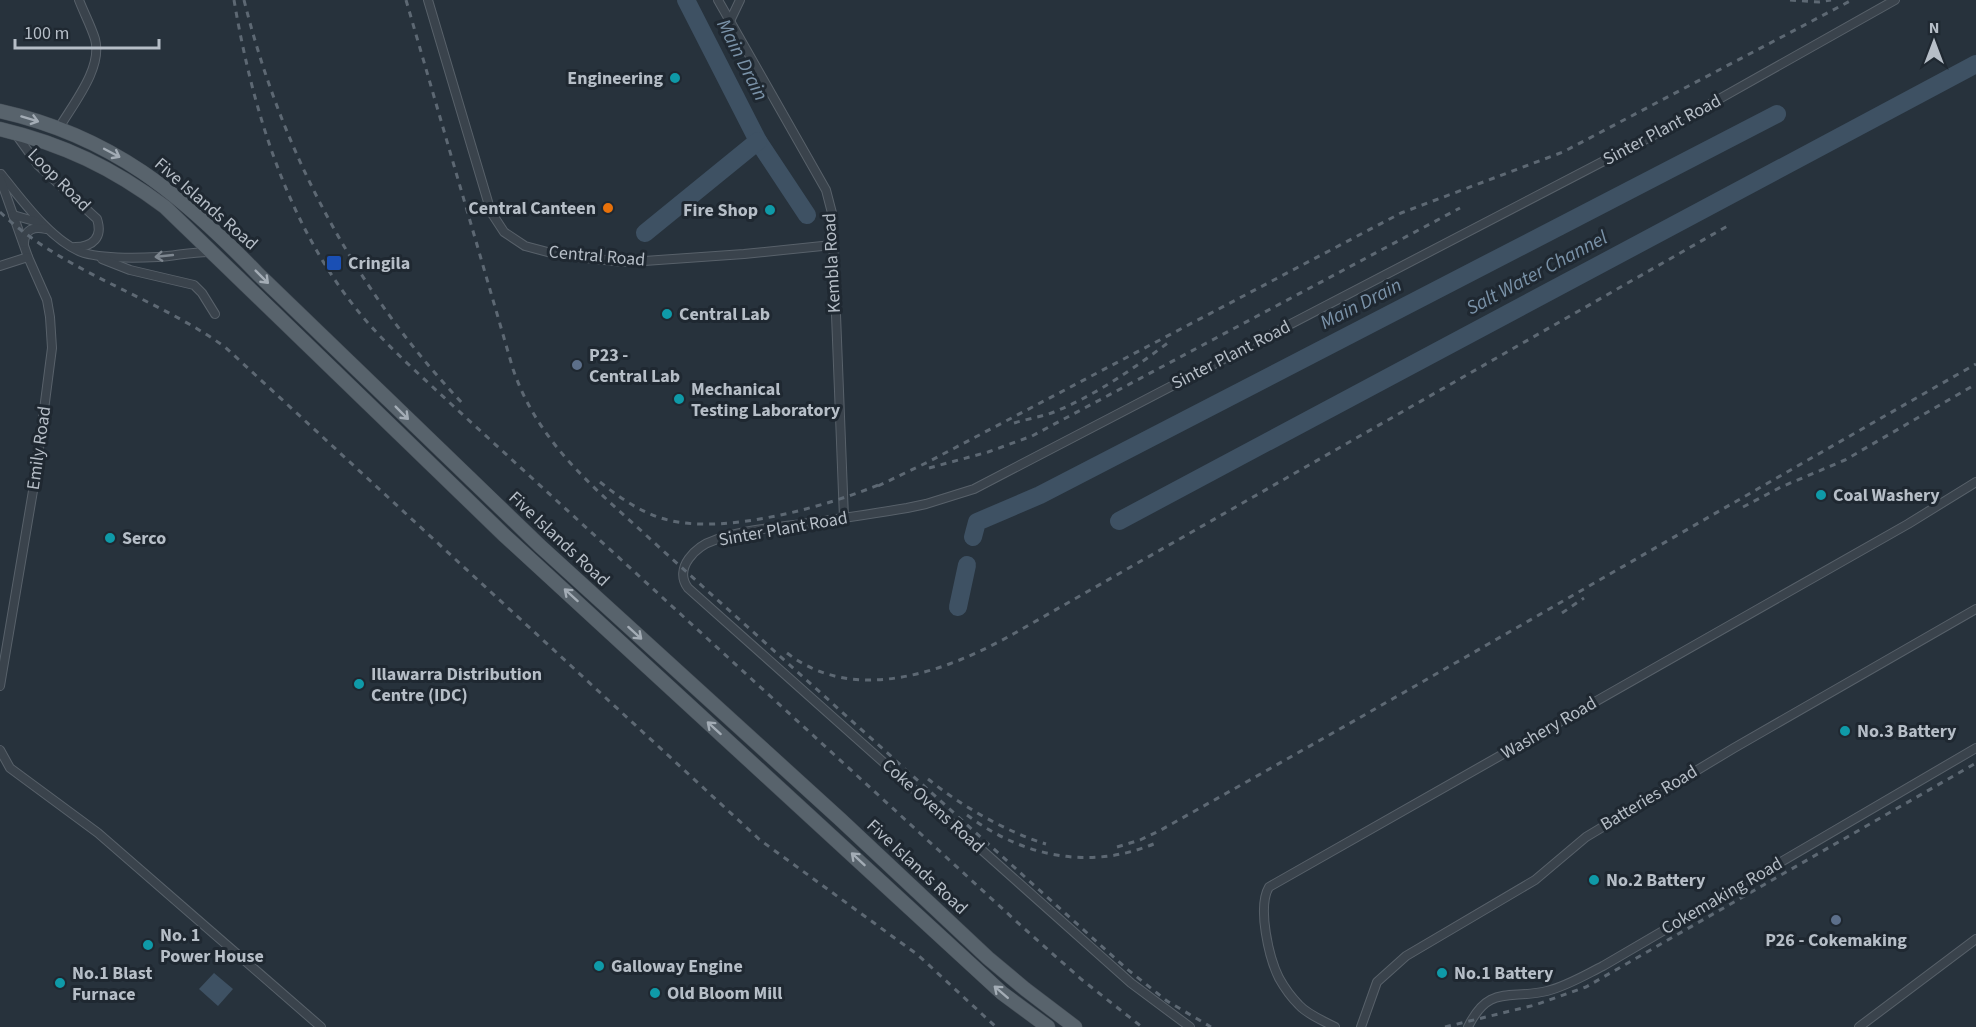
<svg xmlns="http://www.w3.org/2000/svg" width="1976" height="1027" font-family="'Source Sans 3',sans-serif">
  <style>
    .water { fill: #3e5163 }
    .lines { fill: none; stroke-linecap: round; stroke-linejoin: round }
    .river { stroke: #3e5163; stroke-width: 18 }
    .minor-casing { stroke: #58616a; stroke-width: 10 }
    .primary-casing { stroke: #464f58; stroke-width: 15 }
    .minor { stroke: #3a434c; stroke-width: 8 }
    .primary { stroke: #58636c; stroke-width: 14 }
    .rail { stroke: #5d6873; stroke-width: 3; stroke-dasharray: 6 6; stroke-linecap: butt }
    .oneway { stroke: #a3acb5 }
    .oneway2 { stroke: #7e8790 }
    .culture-dot { fill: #0f9aa8; stroke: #1f2831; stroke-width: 2 }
    .food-dot { fill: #e8710a; stroke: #1f2831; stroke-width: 2 }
    .transit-dot { fill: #1a4fb4; stroke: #1f2831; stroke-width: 2 }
    .service-dot { fill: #5c6f8a; stroke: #1f2831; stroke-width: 2 }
    .labels { text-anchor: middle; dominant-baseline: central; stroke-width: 6; stroke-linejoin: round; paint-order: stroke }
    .poi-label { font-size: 18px; font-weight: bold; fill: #b6bec7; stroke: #1f2831; text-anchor: start }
    .street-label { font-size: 18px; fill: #b6bec7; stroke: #1f2831 }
    .water-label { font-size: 20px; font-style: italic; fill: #7a92a8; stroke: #1f2831 }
  </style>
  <rect width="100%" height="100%" fill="#27323c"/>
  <!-- water -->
  <polygon class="water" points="214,973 233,989 218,1006 199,989"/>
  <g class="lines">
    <!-- river -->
    <g class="river">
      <polyline points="686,0 758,141 807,215"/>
      <polyline points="645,233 758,141"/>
      <polyline points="1119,521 1976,64"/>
      <polyline points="973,537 977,522 1040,495 1777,114"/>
      <polyline points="958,607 967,565"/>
    </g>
    <defs>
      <g id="minor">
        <polyline points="428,0 491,212 504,232 525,246 559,255 614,261 630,262 744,254 832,245"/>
        <polyline points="718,0 826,190 832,213 844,518"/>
        <polyline points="730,21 740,0"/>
        <path d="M59 128C73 104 103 68 95 39 91 26 84 13 79 0"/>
        <path d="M15 133 38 165 97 219C103 237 93 247 75 247"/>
        <path d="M1 174C21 199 53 243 84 253 105 259 136 258 158 257 176 256 194 251 213 252"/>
        <polyline points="0,178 28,257 47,300 50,317 52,348 35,479 0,686"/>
        <polyline points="13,215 34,221 43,225"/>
        <path d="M24 243C25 229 34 226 46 229"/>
        <polyline points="102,259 130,270 194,285 202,293 215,314"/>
        <polyline points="0,266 28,257"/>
        <polyline points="0,750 10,768 98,833 321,1027"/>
        <path d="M1190 1027 1131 983 688 588C673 568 696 546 715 540 742 530 773 528 802 524 837 519 872 514 907 508L926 504 974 489 1673 125 1895 0"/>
        <path d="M1335 1027C1324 1021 1308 1015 1299 1005 1292 998 1284 987 1279 978 1269 958 1257 907 1269 887L1908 524 1976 482"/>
        <polyline points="1361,1027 1377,982 1406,956 1535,880 1586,837 1734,748 1976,609"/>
        <path d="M1468 1027C1489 984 1509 1000 1547 991 1567 986 1585 975 1603 966L1976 748"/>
        <polyline points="1859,1027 1976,939"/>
      </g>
      <g id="primary">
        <path d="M0 111C112 136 181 194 258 274L540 546 841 820 988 958 1025 989 1075 1027"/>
        <path d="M0 129C63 144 113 168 165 207L504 535 1002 993 1048 1027"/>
      </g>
    </defs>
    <!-- minor casing -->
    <use href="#minor" class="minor-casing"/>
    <!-- primary casing -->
    <use href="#primary" class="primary-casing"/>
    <!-- minor -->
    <use href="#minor" class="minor"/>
    <!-- primary -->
    <use href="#primary" class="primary"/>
    <!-- rail -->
    <g class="rail">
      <path d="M234 0C252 107 286 220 354 306 382 342 417 372 450 403L1017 922 1081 979 1142 1027"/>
      <path d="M244 0C282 153 356 292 465 406"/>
      <path d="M406 0 513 369C540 448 601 493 660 548L1127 969 1167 1001 1211 1027"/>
      <polyline points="1790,0 1819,2 1831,0"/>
      <path d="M0 212C64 273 154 296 225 347L760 840 918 955 996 1027"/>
      <path d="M1014 423C1027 419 1041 417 1054 412 1096 395 1133 369 1169 342"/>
      <polyline points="929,468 988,452 1032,436 1460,208"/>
      <path d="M600 482C620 498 643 514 668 520 726 535 829 506 883 483"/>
      <polyline points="878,486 928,462 1401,213 1563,152 1852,0"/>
      <polyline points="1743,507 1781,487 1845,460 1976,384"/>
      <polyline points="1562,613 1584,598"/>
      <path d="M787 653C855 706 948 671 1015 633L1731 224"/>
      <path d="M928 779C960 805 1006 832 1046 844"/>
      <path d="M967 815C1023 857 1090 871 1156 843"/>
      <path d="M1117 847 1140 840 1159 831C1433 678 1703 519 1976 364"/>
      <polyline points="1445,1027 1535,1005 1586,987 1976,763"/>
    </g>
  </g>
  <!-- one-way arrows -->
  <defs><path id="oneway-shaft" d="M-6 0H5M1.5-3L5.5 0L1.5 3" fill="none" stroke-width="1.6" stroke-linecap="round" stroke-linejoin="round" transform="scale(1.5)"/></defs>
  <g class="oneway">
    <use href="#oneway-shaft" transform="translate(30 119) rotate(17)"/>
    <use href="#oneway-shaft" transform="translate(112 153) rotate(28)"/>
    <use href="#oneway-shaft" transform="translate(262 277) rotate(45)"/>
    <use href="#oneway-shaft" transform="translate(402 413) rotate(45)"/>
    <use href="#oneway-shaft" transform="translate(571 595) rotate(-138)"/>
    <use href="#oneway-shaft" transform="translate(635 633) rotate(42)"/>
    <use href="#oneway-shaft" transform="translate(714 728) rotate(-138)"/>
    <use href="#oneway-shaft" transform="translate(858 859) rotate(-137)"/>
    <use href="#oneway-shaft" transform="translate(1001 992) rotate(-139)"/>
  </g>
  <use class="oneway2" href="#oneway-shaft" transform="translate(164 256) rotate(174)"/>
  <!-- markers -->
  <g class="culture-dot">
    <circle cx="675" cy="78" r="6"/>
    <circle cx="770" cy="210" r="6"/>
    <circle cx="667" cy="314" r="6"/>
    <circle cx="679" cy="399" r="6"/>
    <circle cx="1821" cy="495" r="6"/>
    <circle cx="110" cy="538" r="6"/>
    <circle cx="359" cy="684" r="6"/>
    <circle cx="1845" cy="731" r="6"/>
    <circle cx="1594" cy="880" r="6"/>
    <circle cx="148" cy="945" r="6"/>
    <circle cx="599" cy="966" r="6"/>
    <circle cx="1442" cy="973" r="6"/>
    <circle cx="60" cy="983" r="6"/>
    <circle cx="655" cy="993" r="6"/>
  </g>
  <circle class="food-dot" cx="608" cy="208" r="6"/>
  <rect class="transit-dot" x="326" y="255" width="16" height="16" rx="3"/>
  <g class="service-dot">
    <circle cx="577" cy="365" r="6"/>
    <circle cx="1836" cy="920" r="6"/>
  </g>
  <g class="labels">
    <!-- poi labels -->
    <g class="poi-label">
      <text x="663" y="78" text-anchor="end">Engineering</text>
      <text x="596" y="208" text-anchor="end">Central Canteen</text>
      <text x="758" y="210" text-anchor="end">Fire Shop</text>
      <text x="348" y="263">Cringila</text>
      <text x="679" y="314">Central Lab</text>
      <text x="589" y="355">P23 -<tspan x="589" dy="21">Central Lab</tspan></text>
      <text x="691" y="389">Mechanical<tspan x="691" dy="21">Testing Laboratory</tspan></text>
      <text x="1833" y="495">Coal Washery</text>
      <text x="122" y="538">Serco</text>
      <text x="371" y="674">Illawarra Distribution<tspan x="371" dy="21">Centre (IDC)</tspan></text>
      <text x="1857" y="731">No.3 Battery</text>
      <text x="1606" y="880">No.2 Battery</text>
      <text x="160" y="935">No. 1<tspan x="160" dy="21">Power House</tspan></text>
      <text x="1836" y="940" text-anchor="middle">P26 - Cokemaking</text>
      <text x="611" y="966">Galloway Engine</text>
      <text x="72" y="973">No.1 Blast<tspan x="72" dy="21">Furnace</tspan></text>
      <text x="1454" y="973">No.1 Battery</text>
      <text x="667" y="993">Old Bloom Mill</text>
    </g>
    <!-- street labels -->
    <g class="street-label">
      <text transform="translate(1662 130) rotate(-28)">Sinter Plant Road</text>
      <text transform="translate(59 180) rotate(45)">Loop Road</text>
      <text transform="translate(206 204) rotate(41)">Five Islands Road</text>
      <text transform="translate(597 256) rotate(5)">Central Road</text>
      <text transform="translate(832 263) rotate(-93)">Kembla Road</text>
      <text transform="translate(1231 355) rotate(-27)">Sinter Plant Road</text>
      <text transform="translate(39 448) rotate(-82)">Emily Road</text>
      <text transform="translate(783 529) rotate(-10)">Sinter Plant Road</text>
      <text transform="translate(559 539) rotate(43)">Five Islands Road</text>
      <text transform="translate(1549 728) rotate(-30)">Washery Road</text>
      <text transform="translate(1649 798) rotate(-31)">Batteries Road</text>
      <text transform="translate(933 806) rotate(42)">Coke Ovens Road</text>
      <text transform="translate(917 867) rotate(43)">Five Islands Road</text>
      <text transform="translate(1722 896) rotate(-30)">Cokemaking Road</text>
    </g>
    <!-- water labels -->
    <g class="water-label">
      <text transform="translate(742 60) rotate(63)">Main Drain</text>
      <text transform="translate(1537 273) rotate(-28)">Salt Water Channel</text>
      <text transform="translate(1361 304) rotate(-27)">Main Drain</text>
    </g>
  </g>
  <!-- north arrow -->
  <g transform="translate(1934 42)" stroke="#1f2831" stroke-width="4.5" paint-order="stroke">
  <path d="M0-4.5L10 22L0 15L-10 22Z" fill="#b6bec7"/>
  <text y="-9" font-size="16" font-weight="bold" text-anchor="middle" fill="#b6bec7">N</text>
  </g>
  <!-- scale -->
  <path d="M15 39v9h144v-9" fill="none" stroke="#b6bec7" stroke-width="3"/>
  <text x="24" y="39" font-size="18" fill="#b6bec7" stroke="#1f2831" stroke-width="4.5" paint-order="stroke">100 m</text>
</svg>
